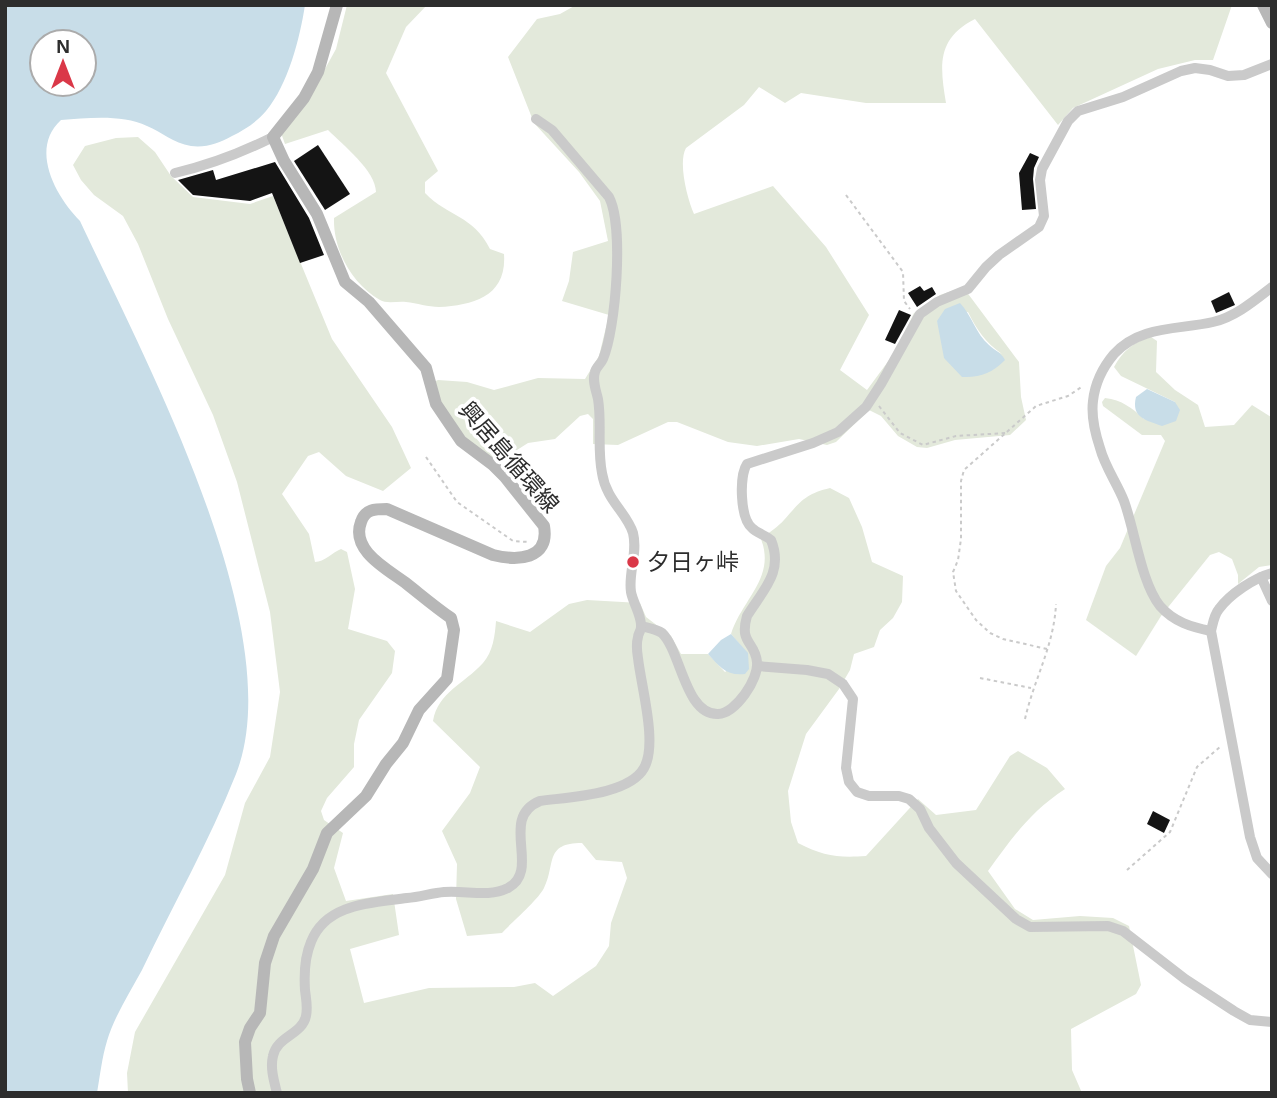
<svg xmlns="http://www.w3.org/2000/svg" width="1277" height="1098" font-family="Helvetica,'Noto Sans JP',sans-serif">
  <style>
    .green { fill: #e3e9db; fill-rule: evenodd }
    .water { fill: #c8dde8; fill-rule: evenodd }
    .building { fill: #141414 }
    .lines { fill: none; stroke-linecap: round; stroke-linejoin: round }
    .path { stroke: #cacaca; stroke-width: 2; stroke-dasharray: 3.5 3.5; stroke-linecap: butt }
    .street { stroke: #cacaca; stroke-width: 10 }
    .secondary { stroke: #b7b7b7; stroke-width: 12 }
    .poi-dot { fill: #da3848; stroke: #fff; stroke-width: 2.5 }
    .labels { text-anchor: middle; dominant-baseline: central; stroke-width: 7; stroke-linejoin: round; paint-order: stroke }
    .street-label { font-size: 23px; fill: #2d2d2d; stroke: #fff }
    .poi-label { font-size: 23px; fill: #2d2d2d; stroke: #fff; text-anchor: start }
  </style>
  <rect width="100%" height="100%" fill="#fff"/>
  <!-- green -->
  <g class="green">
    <path d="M347 5H427L406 27 386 73 438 171 425 182V193C448 217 473 215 490 249L504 254C507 296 474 305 439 307 428 307 417 303 406 302 398 301 386 304 380 300 352 284 333 250 334 218L376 192C376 171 343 145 328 130L285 144 281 133 320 78 336 49Z"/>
    <path d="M576 5H1232L1213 60H1195L1158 69 1073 108 1058 125 975 19C936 39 940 66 946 103H866L801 93 785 103 759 87 744 105 686 148C678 162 687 198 694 214L773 186 826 247 869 315 840 370 867 390 895 352 914 313 940 295 963 287 1019 362 1021 397 1026 420 1010 435 955 440 927 448 917 447 898 436 881 416 869 410 836 442 827 445 799 439 757 446 728 442 677 422H668L618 445 593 444V419L588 414 580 416 555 439 528 443 489 468 425 386 438 380 467 382 494 390 538 378 585 379 599 356 609 315 562 301 569 281 573 252 608 241 600 201 579 172 534 123 508 57 537 19 560 14ZM968 312C977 330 985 342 1002 354L937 322Z"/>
    <path d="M138 137 155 152 171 176 193 197 250 204 273 196 332 339 392 427 411 468 383 491 346 476 319 452 308 456 282 494 309 534 315 562C324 562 333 552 341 549L347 552 355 589 348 629 387 641 395 651 392 673 359 720 354 744V767L327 798 321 811 324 820 343 833 334 868 346 901 393 894 399 935 350 949 364 1003 429 988 514 987 535 983 553 996 596 966 609 946 611 923 627 878 622 862 596 860 582 843C544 843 556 864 544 888 538 900 512 922 502 933L467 936 456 899 457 864 442 831 470 793 480 767 433 721C438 692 464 684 483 663 493 652 495 635 496 621L530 632 569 604 587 600 640 603 646 617 671 636 681 654H708L725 672 748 654 731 634C742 599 776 578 761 539 768 533 778 527 784 520 800 502 805 494 830 488L849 498 862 527 872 562 903 576 902 602 893 618 880 630 874 647 854 654 850 670 839 689 806 734 788 791 791 822 798 843C823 856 838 858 866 856L918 799 936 815 976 810 1010 756 1018 751 1047 768 1065 789C1029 813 1013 837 988 871L1015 909 1033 920 1080 916 1113 918 1129 926 1141 985 1136 994 1071 1029 1072 1070 1082 1093H128L127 1073 135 1032 225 875 245 803 270 757 280 692 270 612 237 482 213 415 168 319 138 244 123 216 94 195 81 180 73 165 85 146 116 138Z"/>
    <path d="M1151 337 1157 341 1156 372 1175 390 1198 405 1205 427 1234 425 1252 405 1271 417 1272 565 1259 567 1238 584V575L1232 559 1219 552 1210 555 1161 616 1136 656 1086 620 1106 566 1120 548 1165 441 1161 435H1142L1103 406 1102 402 1105 398C1122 400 1132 408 1144 419L1175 402 1121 376 1114 367C1123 351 1133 342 1151 337Z"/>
  </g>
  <!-- water -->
  <g class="water">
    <path d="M5 5H305C300 38 288 85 266 111 257 122 244 130 232 136 219 143 206 148 191 146 173 143 162 132 147 126 122 114 88 118 61 120 29 149 56 197 80 221 142 354 292 631 236 774 209 842 173 905 142 970 130 992 114 1017 107 1041 102 1057 100 1076 97 1093H5ZM42 42H84V84H42Z"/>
    <path d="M960 303C972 316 976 334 989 345 995 351 1001 352 1005 360 992 373 980 378 962 377L944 358 937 321 945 309Z"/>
    <path d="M1147 389 1175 402 1180 410 1176 421 1162 426C1145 420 1131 417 1136 397Z"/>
    <path d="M731 634 748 653 749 669 745 674C726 676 720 667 708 654L721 640Z"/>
  </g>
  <!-- building -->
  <g class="building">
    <polygon points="318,145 350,194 325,210 294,161"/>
    <polygon points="1030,153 1039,157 1034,168 1033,179 1036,209 1022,210 1019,173"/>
    <polygon points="275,162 309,218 324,255 300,263 272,193 250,201 193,195 178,180 213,170 216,180"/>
    <polygon points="920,286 924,291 932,287 936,294 917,307 908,293"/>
    <polygon points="1229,292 1235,305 1216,313 1211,301"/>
    <polygon points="899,310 911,315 895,344 885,340"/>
    <polygon points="1153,811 1170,820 1164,833 1147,824"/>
  </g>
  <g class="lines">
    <!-- path -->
    <g class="path">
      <polyline points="846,195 903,272 904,301 910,309"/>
      <polyline points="879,406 900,433 923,445 956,436 1006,433"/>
      <polyline points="426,457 457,502 513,541 529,542"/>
      <polyline points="1047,649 1003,639 990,633 976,620 956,591 953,572 958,560 961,539 961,481 964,470 1036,406 1068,396 1083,386"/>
      <polyline points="980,678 1031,688"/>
      <path d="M1025 719C1034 679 1054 646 1056 604"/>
      <polyline points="1127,870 1170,832 1197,767 1221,746"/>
    </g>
    <!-- street -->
    <g class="street">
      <path d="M175 173C210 165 241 153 273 137"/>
      <path d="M1272 573C1254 578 1230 594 1219 609 1214 615 1213 623 1211 631L1250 837 1257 858 1272 874"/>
      <polyline points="1261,577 1272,601"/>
      <path d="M641 626C648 628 656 629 662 633 681 651 685 715 718 714 736 713 759 679 757 662 755 641 739 644 747 616 763 590 784 572 771 540 765 535 757 533 752 528 740 518 739 476 747 464L813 443 838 432 866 407 881 384 920 314 937 302 968 289 986 267 999 255 1039 227 1044 216 1040 180 1042 169 1068 121 1078 111 1123 97 1181 71 1195 68 1210 70 1228 76 1244 75 1272 64"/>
      <path d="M1211 631C1191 627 1174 622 1160 606 1141 582 1135 531 1124 501 1117 483 1105 467 1100 448 1095 433 1091 417 1093 401 1095 383 1103 367 1114 354 1140 325 1179 330 1213 322 1235 317 1254 301 1272 287"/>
      <polyline points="757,666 807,670 828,674 843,684 853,699 846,768 849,782 857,792 869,796 899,796 909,799 920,809 929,828 956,863 1016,919 1030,927 1108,926 1123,931 1185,979 1234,1011 1250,1020 1272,1022"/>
      <path d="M277 1093C274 1081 270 1068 273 1056 277 1036 302 1035 306 1016 308 1007 306 999 305 990 304 974 305 956 311 942 326 903 372 903 407 898 420 897 432 893 444 892 466 890 488 898 508 888 542 870 498 818 540 801 568 797 629 795 644 768 658 744 641 686 638 658 637 652 636 644 638 637 638 634 641 631 641 627 642 616 633 603 631 592 628 573 638 553 633 533 627 513 606 500 602 473 597 448 602 423 598 399 596 390 592 381 595 372 596 367 601 364 603 359 616 328 624 226 609 197L552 130 536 119"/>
    </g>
    <!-- secondary -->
    <g class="secondary">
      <polyline points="1263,5 1272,23"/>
      <path d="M250 1093 247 1079 245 1042 250 1028 260 1013 265 963 274 936 313 869 327 833 366 796 386 764 403 743 419 710 447 679 454 630 451 618C435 607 421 595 407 584 389 570 350 551 361 522 365 509 375 509 387 509L493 555C517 561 550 560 544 526L505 477 493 465 461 441 436 404 426 368 369 302 345 282 317 214 284 161 273 137 304 98 318 72 337 5"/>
    </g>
  </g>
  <!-- markers -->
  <circle class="poi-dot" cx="633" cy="562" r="7"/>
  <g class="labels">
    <!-- street labels -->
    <g class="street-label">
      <text transform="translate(509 457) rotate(49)">興居島循環線</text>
    </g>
    <!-- poi labels -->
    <g class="poi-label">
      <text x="647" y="562">夕日ヶ峠</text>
    </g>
  </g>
  <!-- border -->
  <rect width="1277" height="1098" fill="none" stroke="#2d2d2d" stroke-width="14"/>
  <!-- north arrow -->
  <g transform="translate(63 63)"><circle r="33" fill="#ffffff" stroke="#ababab" stroke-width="2"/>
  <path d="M0-5L12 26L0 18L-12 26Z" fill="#da3848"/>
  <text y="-10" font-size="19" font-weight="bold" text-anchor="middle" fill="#2d2d2d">N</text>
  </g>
</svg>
